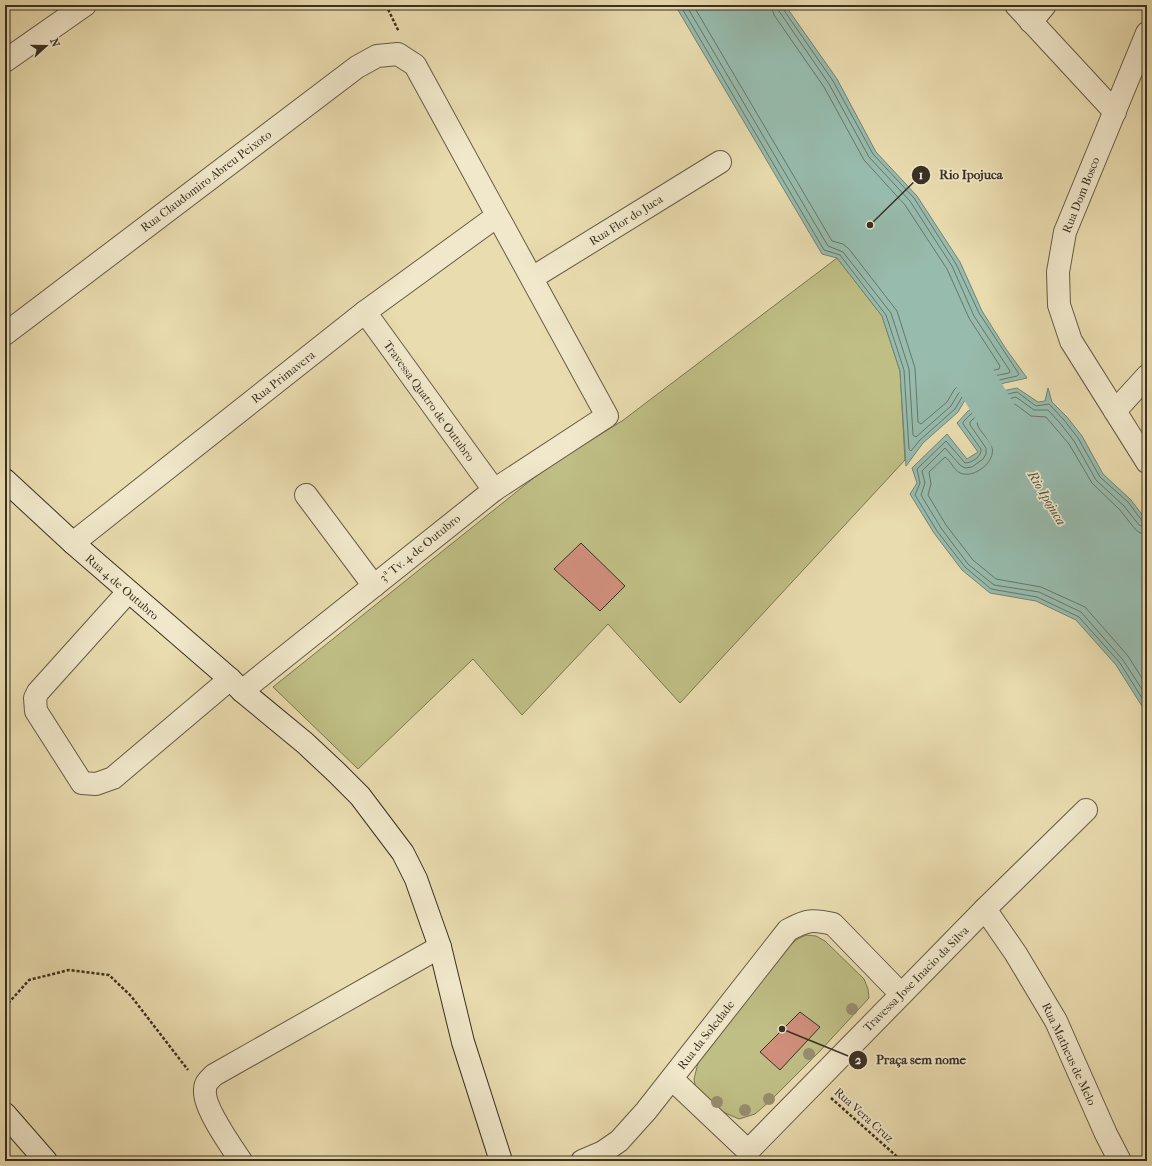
<svg xmlns="http://www.w3.org/2000/svg" width="1152" height="1166" font-family="'IM FELL French Canon',serif">
  <style>
    .green { fill: #bfbe85; stroke: #7c7754 }
    .water { fill: #97bbad; stroke: #728376 }
    .lines { fill: none; stroke-linecap: round; stroke-linejoin: round }
    .shore { stroke: #687668; stroke-width: 1 }
    .river { stroke: #97bbad; stroke-width: 41 }
    .building { fill: #cf8f7b; stroke: #3a3023 }
    .street-casing { stroke: #665b46; stroke-width: 24 }
    .secondary-casing { stroke: #3a3023; stroke-width: 24 }
    .path { stroke: #3a3023; stroke-width: 2.5; stroke-dasharray: 3 2; stroke-linecap: butt }
    .street { stroke: #f1e8cb; stroke-width: 22 }
    .secondary { stroke: #f1e8cb; stroke-width: 22 }
    .tree { fill: #988d6d }
    .labels { text-anchor: middle; dominant-baseline: central; stroke-width: 3.5; stroke-linejoin: round; paint-order: stroke }
    .street-label { font-size: 12px; fill: #3a3023; stroke: #f1e8cb }
    .water-label { font-size: 13px; font-style: italic; fill: #4d4c3f; stroke: #f1e8cb }
    .leader { fill: none; stroke: #3a3023; stroke-width: 1.5 }
    .callout-dot { fill: #3a3023; stroke: #f1e8cb; stroke-width: 1.5 }
    .mark-label { font-size: 12px; text-anchor: middle; font-weight: bold; fill: #fff }
    .callout-label { font-size: 13px; text-anchor: middle; font-weight: bold; fill: #3a3023; stroke: #f1e8cb; stroke-width: 3.5; stroke-linejoin: round; paint-order: stroke }
  </style>
  <rect width="100%" height="100%" fill="#e9dcaf"/>
  <filter id="stains"><feTurbulence type="fractalNoise" baseFrequency=".005" numOctaves="4"/><feColorMatrix values="0 0 0 0 .2 0 0 0 0 .09 0 0 0 0 .02 0 0 0 .5 -.17"/></filter>
  <radialGradient id="worn" r=".72"><stop offset=".6" stop-color="#630" stop-opacity="0"/><stop offset="1" stop-color="#630" stop-opacity=".3"/></radialGradient>
  <!-- green -->
  <g class="green">
    <polygon points="837,258 882,316 900,371 905,460 680,703 608,624 522,715 473,659 358,769 273,687 545,469 622,421"/>
    <polygon points="806,935 816,936 825,941 864,979 868,989 869,998 820,1051 771,1100 755,1114 739,1119 716,1109 696,1091 694,1079 699,1059 781,954 796,940"/>
  </g>
  <!-- water -->
  <g class="water">
    <polygon points="675,5 785,5 837,79 876,152 917,196 960,262 982,311 1006,349 1027,378 982,388 974,392 965,400 958,412 923,443 906,466 900,371 882,316 837,258 822,254"/>
    <polygon points="1017,388 1038,402 1045,401 1048,388 1052,402 1067,417 1082,436 1103,474 1131,500 1147,521 1147,714 1116,665 1076,620 1036,601 990,593 962,570 934,533 910,494 917,483 912,468 947,434 967,459 978,452 957,423 968,411 987,399 1002,391"/>
  </g>
  <g class="lines">
    <!-- shore -->
    <g class="shore">
      <polyline points="680,5 824,250 840,255 886,315 904,370 909,449 911,451 920,440 955,409 962,397 971,388 981,384 1017,376 1019,374 979,313 956,264 914,198 873,154 833,81 783,9 782,5"/>
      <polyline points="686,5 828,246 843,252 891,313 909,369 913,435 916,437 951,406 958,394 968,384 979,379 1009,373 1010,371 974,316 952,266 910,201 869,157 829,84 779,11 777,5"/>
      <polyline points="693,5 832,241 843,244 849,249 897,311 915,368 918,422 921,424 947,402 954,390 965,379 977,374 999,369 1000,366 969,318 947,269 905,205 864,160 824,87 774,15 771,5"/>
      <path d="M1147 523 1143 522 1128 502 1100 477 1078 438 1064 420 1049 404 1036 406 1017 392C998 395 976 407 963 422V424L981 449C982 456 972 463 965 463L946 441 917 469 920 483 915 495 937 531 965 567 991 589 1037 597 1079 617 1120 663 1147 706"/>
      <path d="M1147 528 1139 525 1124 506 1096 480 1074 441 1060 423 1048 410H1034L1016 397C1002 400 979 412 970 422V425L986 448V454L983 459 972 467 965 468 960 465 945 448 922 471 925 483 921 495 941 528 968 564 994 585 1039 592 1081 612 1123 660 1147 697"/>
      <path d="M1147 534 1140 533 1135 529 1120 510 1092 483 1069 444 1046 417 1031 416 1015 404 1007 405 977 423C979 432 989 438 992 447 996 462 974 479 960 473 953 469 951 461 945 457L929 472 931 484 928 495 946 525 973 560 996 579 1041 587 1085 607 1128 656 1147 686"/>
    </g>
    <!-- river -->
    <polyline class="river" points="952,340 1016,447"/>
  </g>
  <!-- building -->
  <g class="building">
    <polygon points="581,543 625,586 600,611 554,569"/>
    <polygon points="800,1012 820,1027 780,1070 760,1052"/>
  </g>
  <g class="lines">
    <defs>
      <g id="street">
        <polyline points="1016,5 1115,112"/>
        <polyline points="1031,22 1045,5"/>
        <polyline points="1147,33 1065,232 1058,272 1059,305 1071,341 1147,462"/>
        <polyline points="5,61 85,5"/>
        <polyline points="532,278 720,162"/>
        <polyline points="365,312 494,490"/>
        <polyline points="5,334 357,67 377,56 398,54 415,65 607,416 494,490 242,691"/>
        <polyline points="1115,411 1147,376"/>
        <polyline points="306,495 374,586"/>
        <polyline points="73,543 365,312 497,216"/>
        <polyline points="128,592 38,692 35,698 36,711 82,783 96,784 113,778 230,679"/>
        <polyline points="985,909 1016,954 1056,1021 1106,1134 1120,1161"/>
        <polyline points="672,1079 748,1151 985,909 1086,810"/>
        <path d="M241 1161C231 1146 203 1107 205 1090 205 1083 209 1080 214 1075L440 947"/>
        <path d="M582 1161 603 1152 619 1141 646 1111 788 930C807 920 812 919 833 924L901 994"/>
      </g>
      <g id="secondary">
        <polyline points="5,480 73,543 230,679 242,691 305,743 336,772 360,796 403,853 416,879 440,947 463,1042 501,1161"/>
        <polyline points="5,1114 46,1161"/>
      </g>
    </defs>
    <!-- street casing -->
    <use href="#street" class="street-casing"/>
    <!-- secondary casing -->
    <use href="#secondary" class="secondary-casing"/>
    <!-- path -->
    <g class="path">
      <polyline points="386,5 399,32"/>
      <polyline points="5,1007 29,980 69,970 109,975 131,996 188,1070"/>
      <polyline points="831,1098 902,1161"/>
    </g>
    <!-- street -->
    <use href="#street" class="street"/>
    <!-- secondary -->
    <use href="#secondary" class="secondary"/>
  </g>
  <!-- trees -->
  <g class="tree">
    <circle cx="852" cy="1009" r="6"/>
    <circle cx="809" cy="1054" r="6"/>
    <circle cx="769" cy="1099" r="6"/>
    <circle cx="717" cy="1102" r="6"/>
    <circle cx="745" cy="1110" r="6"/>
  </g>
  <g class="labels">
    <!-- street labels -->
    <g class="street-label">
      <text transform="translate(206 181) rotate(-37)">Rua Claudomiro Abreu Peixoto</text>
      <text transform="translate(1081 195) rotate(-68)">Rua Dom Bosco</text>
      <text transform="translate(626 220) rotate(-32)">Rua Flor do Juca</text>
      <text transform="translate(283 377) rotate(-38)">Rua Primavera</text>
      <text transform="translate(429 401) rotate(54)">Travessa Quatro de Outubro</text>
      <text transform="translate(420 548) rotate(-39)">3ª Tv. 4 de Outubro</text>
      <text transform="translate(122 587) rotate(41)">Rua 4 de Outubro</text>
      <text transform="translate(916 979) rotate(-45)">Travessa Jose Inacio da Silva</text>
      <text transform="translate(706 1035) rotate(-52)">Rua da Soledade</text>
      <text transform="translate(1069 1054) rotate(65)">Rua Matheus de Melo</text>
      <text transform="translate(864 1115) rotate(42)">Rua Vera Cruz</text>
    </g>
    <!-- water labels -->
    <g class="water-label">
      <text transform="translate(1047 498) rotate(59)">Rio Ipojuca</text>
    </g>
  </g>
  <!-- callouts -->
  <path class="leader" d="M870 225L921 175M782 1029L858 1060"/>
  <g class="callout-dot">
    <circle cx="870" cy="225" r="4"/>
    <circle cx="782" cy="1029" r="4"/>
    <circle cx="921" cy="175" r="10"/>
    <circle cx="858" cy="1060" r="10"/>
  </g>
  <g class="mark-label">
    <text x="921" y="179">1</text>
    <text x="858" y="1064">2</text>
  </g>
  <g class="callout-label">
    <text x="971" y="179">Rio Ipojuca</text>
    <text x="921" y="1064">Praça sem nome</text>
  </g>
  <!-- margin -->
  <rect width="1152" height="1166" fill="none" stroke="#e9dcaf" stroke-width="20"/>
  <rect x="6" y="6" width="1140" height="1154" fill="none" stroke="#3a3023" stroke-width="2"/>
  <rect x="10" y="10" width="1132" height="1146" fill="none" stroke="#3a3023"/>
  <!-- north arrow -->
  <g transform="translate(46 46) rotate(69)" stroke="#f1e8cb" stroke-width="3" paint-order="stroke">
  <path d="M0-3L7 15L0 10L-7 15Z" fill="#3a3023"/>
  <text y="-6" font-size="11" font-weight="bold" text-anchor="middle" fill="#3a3023">N</text>
  </g>
  <rect width="100%" height="100%" filter="url(#stains)"/>
  <rect width="100%" height="100%" fill="url(#worn)"/>
</svg>
